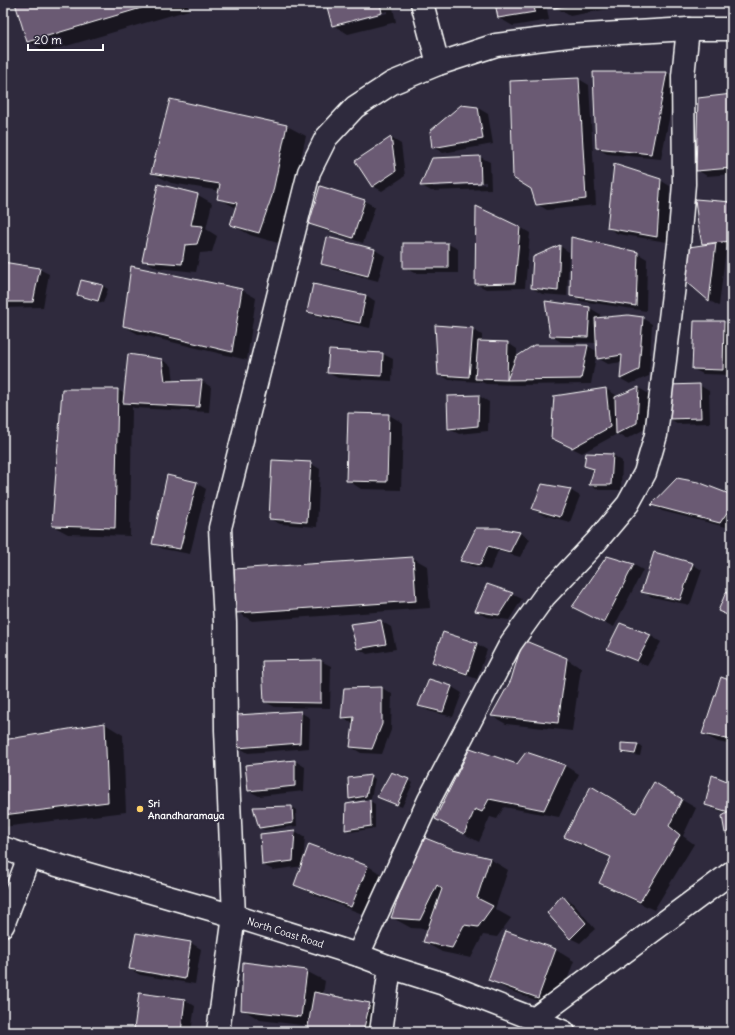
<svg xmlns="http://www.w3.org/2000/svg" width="735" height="1035" font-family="Delius,sans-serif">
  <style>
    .shadow { fill: #0007; fill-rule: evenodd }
    .building { fill: #6b5a73; stroke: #fff }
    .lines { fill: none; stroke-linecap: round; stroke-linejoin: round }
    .street-casing { stroke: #fff; stroke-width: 25 }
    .primary-casing { stroke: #fff; stroke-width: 25 }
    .street { stroke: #2f2a3d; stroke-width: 22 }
    .primary { stroke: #2f2a3d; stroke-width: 22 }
    .poi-dot { fill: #ffd166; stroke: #2f2a3d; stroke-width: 1.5 }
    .labels { text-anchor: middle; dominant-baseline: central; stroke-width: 4; stroke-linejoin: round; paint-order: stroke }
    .poi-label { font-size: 10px; font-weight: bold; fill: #fff; stroke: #2f2a3d; text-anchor: start }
    .street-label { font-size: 10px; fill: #fff; stroke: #2f2a3d }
  </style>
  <rect width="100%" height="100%" fill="#2f2a3d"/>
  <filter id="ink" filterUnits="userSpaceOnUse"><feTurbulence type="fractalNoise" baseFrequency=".025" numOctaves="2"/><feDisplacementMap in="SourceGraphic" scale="8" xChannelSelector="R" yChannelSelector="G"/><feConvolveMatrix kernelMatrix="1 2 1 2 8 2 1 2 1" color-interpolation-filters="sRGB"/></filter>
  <g filter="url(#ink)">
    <!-- shadow -->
    <g class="shadow">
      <polygon points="16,3 187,3 189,10 46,52 28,41"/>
      <path d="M327 3H392L396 22 348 34 333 25ZM387 11V13L343 24V22Z"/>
      <polygon points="496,3 546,3 549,20 513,26 499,18"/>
      <polygon points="554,3 606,3 608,9 570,16 555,7"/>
      <polygon points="594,73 667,73 677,79 661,159 607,154 597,148"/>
      <polygon points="579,79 589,85 596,205 547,210 537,204 532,188"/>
      <polygon points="731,95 732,174 707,176 697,170"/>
      <polygon points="170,100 287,126 306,136 290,207 278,243 250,235 231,224 236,208 218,198 220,191 171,183 152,173"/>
      <polygon points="478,108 488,114 493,144 443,153 433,147"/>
      <polygon points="391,138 401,144 405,176 382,191 373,186 356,161"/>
      <path d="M480 157 490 162 491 189 431 191 422 186ZM486 182V184L433 187V185Z"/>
      <polygon points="660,180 670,186 667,242 618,234 608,228"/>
      <polygon points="198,195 212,203 206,229 217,236 212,252 200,253 196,272 158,268 143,260"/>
      <polygon points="365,201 375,207 363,243 320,229 310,224"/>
      <polygon points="732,203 732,247 726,248 719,306 710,301 681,276 706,245 703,243"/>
      <polygon points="520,227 530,233 525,288 486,289 476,284"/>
      <polygon points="328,238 375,250 385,256 378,281 332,269 322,263"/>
      <polygon points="404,244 448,244 458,249 458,273 414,273 404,267"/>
      <polygon points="560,246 569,252 567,296 542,294 532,288"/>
      <polygon points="637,253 647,259 646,311 580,301 571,295"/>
      <polygon points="3,263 39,269 49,274 43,307 3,308"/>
      <polygon points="82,282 103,286 108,289 103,303 83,297 78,295"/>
      <polygon points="242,290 256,298 247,360 138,334 124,326"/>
      <polygon points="366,295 375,301 370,328 318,317 308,312"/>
      <polygon points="590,308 600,314 599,318 642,318 652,324 649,376 630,384 621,379 622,362 608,364 596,357 591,384 518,385 486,384 479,381 479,382 449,380 439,374 472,329 482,335 482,342 508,343 517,349 517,358 588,346 598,352 597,343 561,342 551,336"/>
      <polygon points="723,322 732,327 732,407 729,405 732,375 703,374 693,369"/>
      <polygon points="383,354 393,359 392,381 338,378 328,373"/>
      <polygon points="128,355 162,360 172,366 174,382 202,381 211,387 209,412 134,408 132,407 130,536 68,534 53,526 118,390 125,394"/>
      <polygon points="699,385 709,391 710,423 678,424 669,418"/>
      <polygon points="639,388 649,394 647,428 626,439 617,434 582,453 552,438 555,396 606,389 616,395 616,397"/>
      <polygon points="479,396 489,402 488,431 459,434 449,429"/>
      <polygon points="389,415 403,423 401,490 361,489 347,480"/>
      <polygon points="613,455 622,461 621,490 600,490 590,485 595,471 585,466"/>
      <polygon points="732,459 732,466 728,464"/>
      <polygon points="310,463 320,469 317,527 280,524 270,519"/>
      <polygon points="196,483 206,489 190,554 163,549 153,543"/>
      <polygon points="570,490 580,496 570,522 543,515 533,509"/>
      <polygon points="732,496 732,526 730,528 662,511 653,505"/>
      <polygon points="498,529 520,533 530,539 520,557 498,551 490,570 471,566 461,560"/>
      <polygon points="413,558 427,566 430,608 252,621 237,612"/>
      <polygon points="692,564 702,570 690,605 652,597 642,591"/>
      <polygon points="634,565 643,570 614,627 583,612"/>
      <polygon points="512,594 522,599 509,620 486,617 476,611"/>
      <polygon points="381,621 391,627 396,649 367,654 358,648"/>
      <polygon points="621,624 651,636 661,642 647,666 619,654 609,649"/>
      <polygon points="443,633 477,644 487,650 477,679 443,667 433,662"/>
      <polygon points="566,659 581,668 572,731 506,724 492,716"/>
      <polygon points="321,661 331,666 330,708 275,707 265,702 263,662"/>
      <polygon points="430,680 452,687 462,693 453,717 429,711 420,706"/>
      <polygon points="732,682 732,745 718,742 703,734"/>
      <polygon points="382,688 392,694 391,730 382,754 361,753 351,747 354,723 352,723 342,717 344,689"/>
      <polygon points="300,712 310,718 309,748 248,753 238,747"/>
      <polygon points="105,724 123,735 126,812 3,827 3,741"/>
      <polygon points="622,744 638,745 642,747 640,756 627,754 622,751"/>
      <polygon points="527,754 565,766 579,774 559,817 504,807 497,819 490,817 479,842 451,827 517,766"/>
      <polygon points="295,761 305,767 304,791 259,796 249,791 246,766"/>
      <polygon points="370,776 375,779 371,798 354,801 350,799"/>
      <polygon points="408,780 413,783 402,807 378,797"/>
      <polygon points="654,784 696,808 683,836 694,844 654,910 614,891 600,883 612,858 579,845 565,837 637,815"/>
      <polygon points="732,784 732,836 726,832 728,813 716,810 706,805"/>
      <polygon points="370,801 375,804 375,828 351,832 346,829 347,805"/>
      <polygon points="291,807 296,810 297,826 265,830 260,828"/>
      <polygon points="295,831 305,837 303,863 310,846 368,866 386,877 370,917 314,895 296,885 303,866 273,870 263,865 261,835"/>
      <polygon points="453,850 490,859 508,870 495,909 511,918 497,937 483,935 471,958 442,952 424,942 428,929 411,928 393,918"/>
      <polygon points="562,896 572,902 595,929 580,943 570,938"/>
      <polygon points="507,932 556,950 574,961 557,1008 508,990 489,979"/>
      <polygon points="137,934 191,943 201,949 195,984 140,975 130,969"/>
      <polygon points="306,971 325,981 323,994 370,1004 380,1009 374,1032 308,1032 309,1026 260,1020 242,1009"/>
      <polygon points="185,1000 195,1006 191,1032 141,1032 135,1029"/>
      <polygon points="405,1030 414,1032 404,1032"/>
    </g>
    <!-- building -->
    <g class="building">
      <polygon points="15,3 158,3 27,42"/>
      <polygon points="326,3 380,3 382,13 332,26"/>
      <polygon points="495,3 534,3 535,12 498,18"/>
      <polygon points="553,3 580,3 554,8"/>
      <polygon points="593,72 667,72 651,154 596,148"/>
      <polygon points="579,78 586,199 536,205 531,189 513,178 510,81"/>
      <polygon points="732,94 729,118 732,118 732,168 696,171 698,98"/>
      <polygon points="170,99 287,125 272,196 259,233 230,225 237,203 217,199 220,184 151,173"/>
      <polygon points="461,105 478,107 483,139 432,148 430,131"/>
      <polygon points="391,137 396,171 372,187 355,161"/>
      <polygon points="480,156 481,183 420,186 432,158"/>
      <polygon points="614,164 661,179 657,237 607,228"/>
      <polygon points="158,184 198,194 191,225 203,226 197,244 185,245 182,264 142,261"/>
      <polygon points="320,186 365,200 353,238 309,224"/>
      <polygon points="695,199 732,202 732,241 702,244 698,224"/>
      <polygon points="476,206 520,227 515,283 475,284"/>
      <polygon points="327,237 375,249 368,276 321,264"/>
      <polygon points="571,237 638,252 636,306 570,296"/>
      <rect x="403" y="243" width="45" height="25"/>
      <polygon points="716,243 709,301 680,276 682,248"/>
      <polygon points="560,245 558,291 531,288 533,257"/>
      <polygon points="3,262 40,268 33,302 3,302"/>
      <polygon points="131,266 242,289 232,352 123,326"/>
      <polygon points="81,280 103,285 98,301 77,295"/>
      <polygon points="313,284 366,295 360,323 307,312"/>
      <polygon points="545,301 590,307 588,337 550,336"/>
      <polygon points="628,315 643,317 639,370 620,379 622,355 597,359 595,318"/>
      <polygon points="694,321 724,321 723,370 692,369"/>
      <polygon points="435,325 473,328 469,377 438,375"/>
      <polygon points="478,341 508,342 507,380 475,379"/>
      <polygon points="534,345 588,345 581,379 507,380 516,357"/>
      <polygon points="329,350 383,353 382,376 327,373"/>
      <polygon points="128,354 162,359 165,381 202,380 199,407 123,403"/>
      <polygon points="732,361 732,406 728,405"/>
      <polygon points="700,384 701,418 668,419 667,385"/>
      <polygon points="639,387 637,423 616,434 615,397"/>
      <polygon points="606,388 610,427 572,448 551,438 554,396"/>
      <polygon points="62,389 118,389 115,528 52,526"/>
      <polygon points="479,395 478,426 448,429 447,396"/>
      <polygon points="348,413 389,414 387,482 346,481"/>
      <polygon points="586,453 613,454 611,485 589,485 594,469 584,466"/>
      <polygon points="272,460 311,462 307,522 269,519"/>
      <polygon points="167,475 197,482 180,549 152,544"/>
      <polygon points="677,478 698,482 732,495 732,505 720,523 651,505"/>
      <polygon points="542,484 571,489 560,517 532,509"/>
      <polygon points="476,528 498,528 520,532 510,552 488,546 480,565 460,561"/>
      <polygon points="654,552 693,563 680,600 641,592"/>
      <polygon points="607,556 634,564 604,623 572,607"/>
      <polygon points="413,557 416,601 236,613 234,569"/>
      <polygon points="487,584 513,593 499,615 475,611"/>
      <polygon points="726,592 732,595 732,617 718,611"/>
      <polygon points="381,620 386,644 357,649 350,624"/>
      <polygon points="620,623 651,635 637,661 607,649"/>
      <polygon points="443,632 477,643 467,674 432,662"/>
      <polygon points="523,640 567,658 558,723 491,716 511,680"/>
      <polygon points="321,660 321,703 264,702 262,661"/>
      <polygon points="721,677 732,681 732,740 702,734"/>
      <polygon points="429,679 452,686 443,712 418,706"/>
      <polygon points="382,687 382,724 372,749 350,747 354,717 341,718 344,688"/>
      <polygon points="301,711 300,743 237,748 237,715"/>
      <polygon points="105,723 108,802 3,815 3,740"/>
      <polygon points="621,743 638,744 635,754 621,752"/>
      <polygon points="470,748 517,764 526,752 565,765 544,810 489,799 482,812 475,809 464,834 435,819"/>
      <polygon points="295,760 295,786 248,791 245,765"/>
      <polygon points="391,772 409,779 397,805 377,797"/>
      <polygon points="371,775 366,796 349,799 348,778"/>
      <polygon points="712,775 732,783 732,831 725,833 722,816 729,812 705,805"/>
      <polygon points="654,782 682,799 669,826 680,835 640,902 599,883 611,857 564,837 591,786 636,813"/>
      <polygon points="370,800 371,826 345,830 346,804"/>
      <polygon points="292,806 293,823 259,828 253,807"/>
      <polygon points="295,830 293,861 262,865 260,834"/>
      <polygon points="420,836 453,849 490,858 477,898 493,906 478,927 464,925 452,948 423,942 442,889 437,885 420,920 391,918"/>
      <polygon points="309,844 368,866 351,907 294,885"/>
      <polygon points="562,895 586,923 570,939 547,913"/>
      <polygon points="506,931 556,949 538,998 488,980"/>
      <polygon points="136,933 191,942 185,979 129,969"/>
      <polygon points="243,962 307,970 301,1017 241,1010"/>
      <polygon points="314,992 370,1003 363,1032 307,1032"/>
      <polygon points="139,993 185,999 181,1032 153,1032 134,1029"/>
      <polygon points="232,1029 264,1032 231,1032"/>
    </g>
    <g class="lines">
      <defs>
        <g id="street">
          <polyline points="422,3 438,64"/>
          <polyline points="3,925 29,857"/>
          <polyline points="358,955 429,800 511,643 544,597 596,542 628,504 645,473 656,435 679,244 684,184 683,76 688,29"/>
          <polyline points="534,1019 732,872"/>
          <polyline points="218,1032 234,916 226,730 225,623 220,528 309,172 326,138 355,107 392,83 438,64 496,45 568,36 688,29 732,29"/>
          <polyline points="381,1032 390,967"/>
        </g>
        <g id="primary">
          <path id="s1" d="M3 848 29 857 234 916 358 955 390 967 444 984 534 1019 564 1032"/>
        </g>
      </defs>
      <!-- street casing -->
      <use href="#street" class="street-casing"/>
      <!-- primary casing -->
      <use href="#primary" class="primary-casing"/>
      <!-- street -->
      <use href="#street" class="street"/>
      <!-- primary -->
      <use href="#primary" class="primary"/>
    </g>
  </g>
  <!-- markers -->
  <circle class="poi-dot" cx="140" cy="809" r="4"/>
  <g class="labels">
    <!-- poi labels -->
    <g class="poi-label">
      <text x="148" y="803">Sri<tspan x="148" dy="12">Anandharamaya</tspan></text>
    </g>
    <!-- street labels -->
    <g class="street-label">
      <text stroke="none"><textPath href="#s1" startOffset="295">North Coast Road</textPath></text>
    </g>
  </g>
  <!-- margin -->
  <rect width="735" height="1035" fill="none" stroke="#2f2a3d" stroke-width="16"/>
  <rect x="8" y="8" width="719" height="1019" fill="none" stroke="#fff" stroke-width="1.5" filter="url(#ink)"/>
  <!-- scale -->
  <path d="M28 44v6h75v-6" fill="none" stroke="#ffffff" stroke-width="2"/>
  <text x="34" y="44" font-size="12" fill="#ffffff" stroke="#2f2a3d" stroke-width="3" paint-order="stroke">20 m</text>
</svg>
